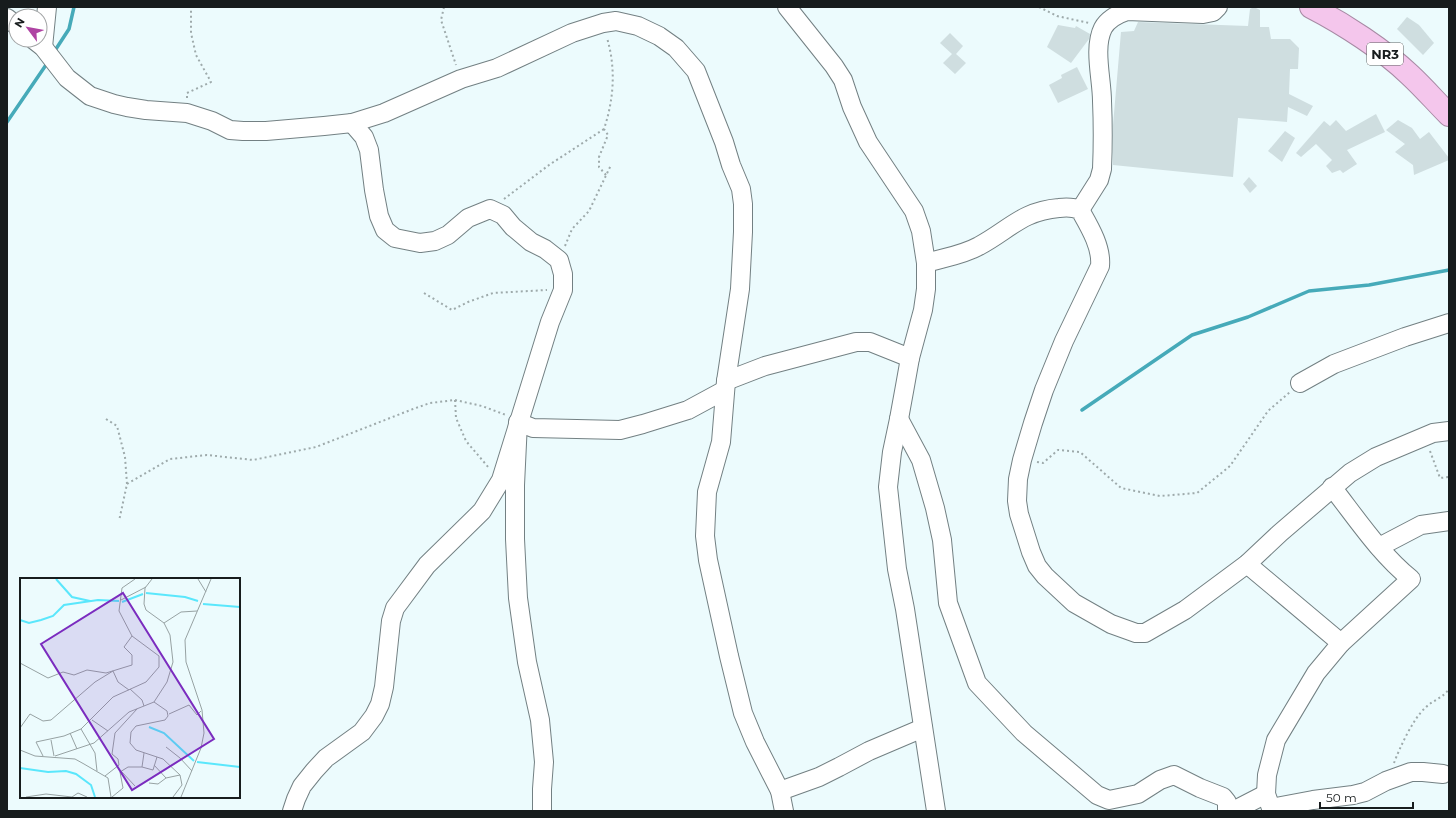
<svg xmlns="http://www.w3.org/2000/svg" width="1456" height="818" font-family="Montserrat,sans-serif">
  <style>
    .lines { fill: none; stroke-linecap: round; stroke-linejoin: round }
    .stream { stroke: #46aab9; stroke-width: 3.5 }
    .building { fill: #cfdee0 }
    .minor-casing { stroke: #738083; stroke-width: 20 }
    .highway-casing { stroke: #a78aa4; stroke-width: 24 }
    .path { stroke: #9eaaab; stroke-width: 2; stroke-dasharray: 2 3; stroke-linecap: butt }
    .minor { stroke: #fff; stroke-width: 18 }
    .highway { stroke: #f4c6ec; stroke-width: 22 }
    .labels { text-anchor: middle; dominant-baseline: central; stroke-width: 4; stroke-linejoin: round; paint-order: stroke }
    .shield { fill: #fff; stroke: #5d6061; stroke-width: 1 }
    .shield-label { font-size: 13px; font-weight: bold; fill: #171c1d }
    .inset-river { fill: none; stroke: #5ae7fc; stroke-width: 2 }
    .inset-road { fill: none; stroke: #97a2a3; stroke-width: 1 }
    .view { fill: #7b2cbf; fill-opacity: 0.15; stroke: #7b2cbf; stroke-width: 2 }
    .inset-edge { fill: none; stroke: #171c1d; stroke-width: 2 }
  </style>
  <rect width="100%" height="100%" fill="#ecfbfd"/>
  <g class="lines">
    <!-- stream -->
    <g class="stream">
      <polyline points="54,52 69,29 74,7"/>
      <polyline points="7,122 48,62"/>
      <polyline points="1082,410 1192,335 1248,317 1309,291 1369,285 1449,270"/>
    </g>
  </g>
  <!-- building -->
  <g class="building">
    <polygon points="1254,7 1260,10 1260,27 1269,27 1271,39 1290,39 1299,48 1298,69 1290,69 1289,94 1313,106 1307,116 1288,107 1287,122 1238,118 1233,177 1113,165 1113,125 1121,32 1134,31 1138,22 1248,26 1250,9"/>
    <polygon points="1407,17 1419,25 1434,43 1423,55 1397,29"/>
    <polygon points="1058,25 1075,28 1076,26 1090,34 1089,39 1071,63 1047,47"/>
    <polygon points="950,33 963,46 956,54 966,63 955,74 943,63 952,54 940,43"/>
    <polygon points="1077,67 1088,89 1058,103 1049,85 1062,78 1061,75"/>
    <polygon points="1376,114 1385,132 1347,150 1357,164 1343,173 1340,170 1332,173 1326,166 1332,160 1316,144 1301,157 1296,153 1324,121 1330,126 1336,120 1346,131"/>
    <polygon points="1398,120 1412,128 1420,139 1429,132 1449,158 1449,160 1414,175 1413,165 1395,152 1405,144 1386,130"/>
    <polygon points="1285,131 1295,138 1282,162 1268,151"/>
    <polygon points="1249,177 1257,186 1250,193 1243,184"/>
  </g>
  <g class="lines">
    <defs>
      <g id="minor">
        <polyline points="787,7 834,66 843,80 852,107 868,142 914,211 921,231 926,263 926,289 923,310 910,358 905,386 899,419 892,452 888,487 897,569 905,609 936,811"/>
        <polyline points="7,18 16,25"/>
        <polyline points="34,40 43,47 67,78 90,96 114,104 127,107 146,110 187,113 212,121 230,130 243,131 266,131 324,126 352,123 384,113 461,79 497,68 572,33 603,23 616,21 638,26 659,36 676,48 696,71 724,142 731,165 741,189 743,204 743,232 740,289 726,381 721,442 707,492 705,536 708,560 729,656 743,713 755,742 780,791 784,811"/>
        <polyline points="43,47 47,7"/>
        <path d="M1080 210 1099 180 1102 169C1103 146 1103 124 1102 101 1102 79 1093 48 1103 28 1108 19 1118 14 1127 11L1203 14 1213 12 1218 7"/>
        <path d="M926 263C943 258 963 255 979 246 1009 230 1022 211 1059 208 1067 207 1073 207 1080 210 1089 226 1102 247 1100 266L1064 341 1044 390 1033 423 1022 460 1018 479 1017 501 1019 514 1031 552 1037 566 1045 576 1074 603 1111 624 1136 633H1145L1185 610 1247 564 1280 533 1350 473 1376 457 1433 433 1449 431"/>
        <polyline points="726,381 765,366 856,342 870,342 910,358"/>
        <polyline points="1300,383 1334,364 1405,337 1449,323"/>
        <polyline points="899,419 921,460 935,508 942,540 948,603 977,683 1024,733 1097,795 1109,800 1138,794 1160,780 1174,775 1200,788 1223,797 1227,802 1227,811"/>
        <path d="M1332 487C1357 519 1380 554 1411 579L1341 643"/>
        <polyline points="1379,547 1421,525 1449,521"/>
        <polyline points="1247,564 1341,643 1316,673 1276,740 1267,775 1266,794 1272,811"/>
        <polyline points="780,791 819,777 839,767 869,751 923,728"/>
        <polyline points="1271,808 1313,800 1353,795 1365,792 1386,781 1411,772 1423,772 1443,774"/>
        <polyline points="292,811 296,799 302,786 314,771 326,758 362,732 374,716 380,704 384,687 391,621 395,608 401,600 427,565 482,511 501,480 550,322 563,290 563,274 559,260 545,249 531,242 513,227 503,215 490,209 468,218 448,235 435,241 420,243 395,238 385,230 379,216 374,190 369,150 364,137 352,123"/>
        <polyline points="542,811 542,789 544,762 540,720 527,662 518,598 515,539 515,485 518,422 533,428 620,430 643,424 688,410 725,390"/>
        <polyline points="1233,811 1266,794"/>
      </g>
      <path id="highway" d="M1311 7C1344 24 1384 50 1410 75 1424 88 1436 102 1449 115"/>
    </defs>
    <!-- minor casing -->
    <use href="#minor" class="minor-casing"/>
    <!-- highway casing -->
    <use href="#highway" class="highway-casing"/>
    <!-- path -->
    <g class="path">
      <polyline points="444,7 441,20 456,65"/>
      <polyline points="1039,7 1057,16 1089,23"/>
      <polyline points="187,98 187,93 211,82 196,55 191,33 191,7"/>
      <path d="M606 175 599 167V157L608 135 604 129C614 99 616 68 607 38"/>
      <polyline points="504,199 549,165 604,129"/>
      <polyline points="565,246 572,229 589,211 611,165"/>
      <polyline points="424,293 452,310 468,302 493,293 547,290"/>
      <polyline points="455,400 482,406 506,415"/>
      <polyline points="106,419 117,426 125,457 127,484 119,521"/>
      <polyline points="1430,451 1440,478 1449,477"/>
      <polyline points="1037,462 1043,463 1058,450 1080,452 1121,488 1160,496 1197,493 1230,466 1268,411 1290,392"/>
      <polyline points="127,484 170,459 207,455 253,460 316,447 413,409 430,403 455,400 456,418 466,441 489,468"/>
      <path d="M1394 763C1400 747 1413 719 1425 708 1433 700 1443 698 1449 689"/>
    </g>
    <!-- minor -->
    <use href="#minor" class="minor"/>
    <!-- highway -->
    <use href="#highway" class="highway"/>
  </g>
  <g class="labels">
    <!-- shield labels -->
    <rect class="shield" x="1367" y="43" width="36" height="22" rx="3"/>
    <g class="shield-label">
      <text x="1385" y="54">NR3</text>
    </g>
  </g>
  <!-- overview -->
  <g transform="translate(20 578)">
    <rect width="220" height="220" fill="#ecfbfd"/>
    <path class="inset-river" d="M36 1 52 19 70 23M126 15 165 19 178 23M102 24 123 16M183 26 220 29M0 42 9 45 21 42 33 38 44 27 78 22 99 23M129 149 144 155 174 183M177 184 220 189M0 190 28 194 46 193 56 196 71 207 75 219"/>
    <path class="inset-road" d="M178 1 186 14M101 22 126 9M144 45 161 34 177 33M0 85 28 100 43 94 54 97 67 92 86 95 112 87V77L104 69 112 58M110 111 122 122 124 128M134 124 147 133 148 138 145 142 116 148 111 154 110 165 116 172 143 181 160 197 162 207 153 219M149 136 169 127 177 137 181 133M72 142 88 153M0 150 10 136 23 143 31 142 75 104 93 93 98 104 109 112M61 151 75 175 77 193M50 155 57 171M31 162 34 178M146 169 160 180 172 193M0 172 15 178 55 181 64 186 88 200 91 219M23 178 16 164 44 158 61 151 93 119 126 104 139 89V78L112 58 99 33 102 10 115 1M35 178 74 165 109 134 134 124 147 104 153 84 150 57 144 45 126 32 124 26 125 10 132 1M134 187 146 200M122 189 133 192 137 179M101 193 115 208M85 198 99 187 98 181 92 176 95 155 117 131M129 205 138 206 146 200 160 197M6 219 26 216 52 219 58 215 67 219M92 219 103 210 100 194 108 189H122L124 175M161 219 181 170 184 155 182 132 166 84 165 62 191 1"/>
    <path class="view" d="M103 15 194 161 112 212 21 66Z"/>
    <rect width="220" height="220" class="inset-edge"/>
  </g>
  <!-- border -->
  <rect width="1456" height="818" fill="none" stroke="#171c1d" stroke-width="16"/>
  <!-- north arrow -->
  <g transform="translate(28 28) rotate(302)"><circle r="19" fill="#ffffff" stroke="#a2a4a5"/>
  <path d="M0-3L7 15L0 10L-7 15Z" fill="#af43a3"/>
  <text y="-6" font-size="11" font-weight="bold" text-anchor="middle" fill="#171c1d">N</text>
  </g>
  <!-- scale -->
  <path d="M1320 802v6h93v-6" fill="none" stroke="#171c1d" stroke-width="2"/>
  <text x="1326" y="802" font-size="12" fill="#171c1d" stroke="#ffffff" stroke-width="3" paint-order="stroke">50 m</text>
</svg>
